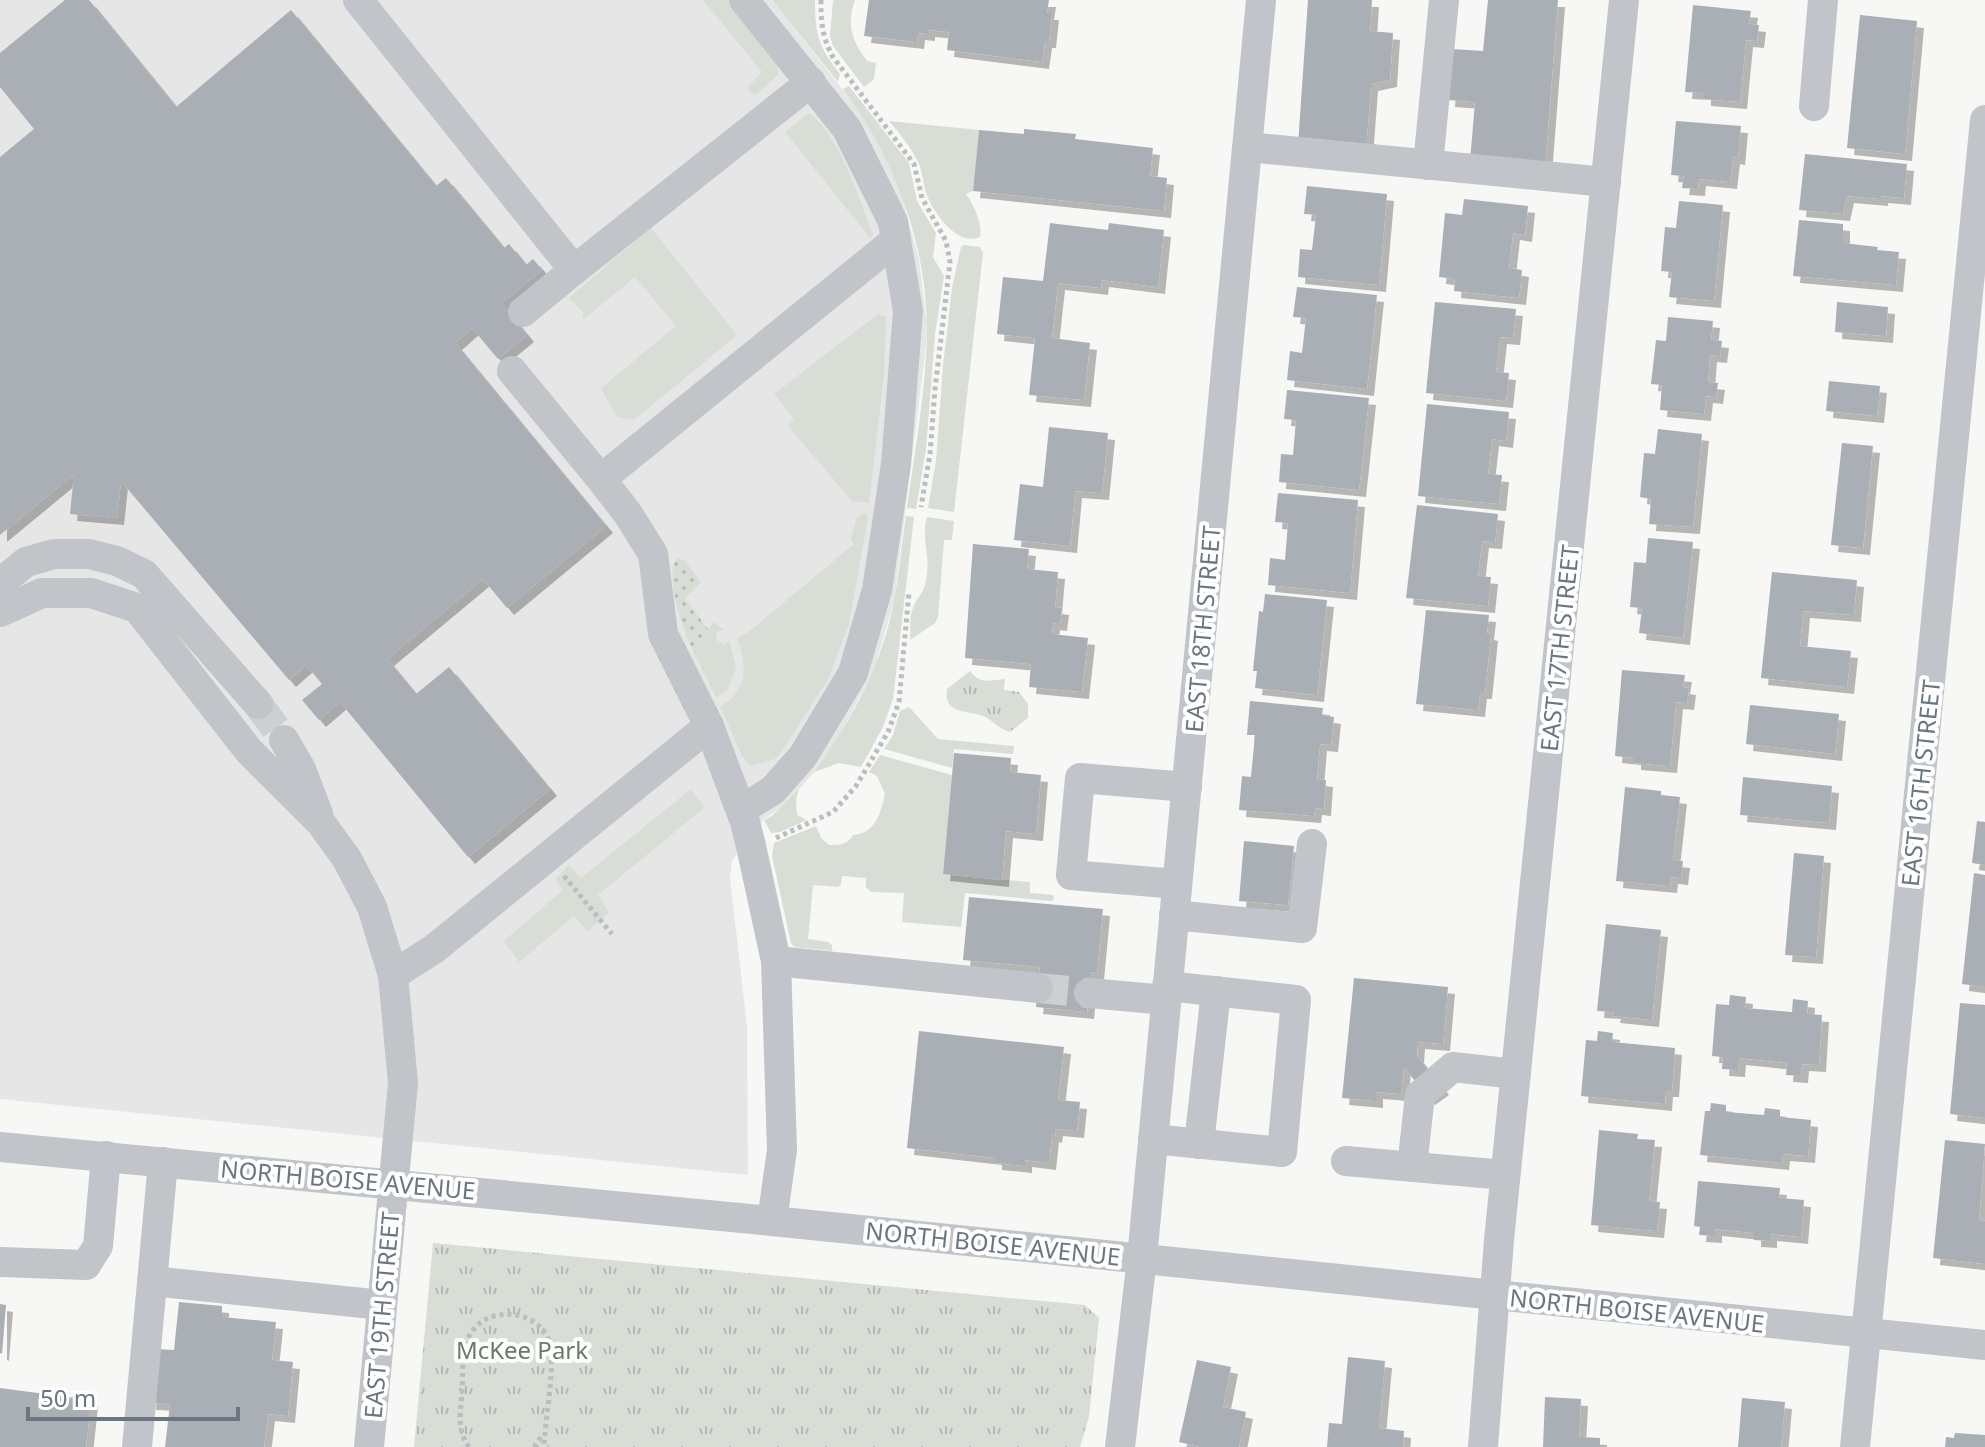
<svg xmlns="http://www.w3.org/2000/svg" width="1985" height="1447" font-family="'Noto Sans',sans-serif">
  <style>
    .built { fill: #e5e6e5 }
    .grass { fill: #d8ddd6 }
    .park { fill: url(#park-tufts) }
    .garden { fill: url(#garden-dots) }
    .building { fill: #a9afb4; filter: url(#shadow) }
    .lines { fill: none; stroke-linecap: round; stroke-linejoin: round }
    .minor-tunnel { stroke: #cdd0d2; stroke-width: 30; stroke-dasharray: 30 15; stroke-linecap: butt }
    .path { stroke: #bbbdc0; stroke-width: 5; stroke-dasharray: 4 4; stroke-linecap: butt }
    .minor { stroke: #c1c4c8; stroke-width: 30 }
    .labels { text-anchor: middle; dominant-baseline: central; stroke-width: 8; stroke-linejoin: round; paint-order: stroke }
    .street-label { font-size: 24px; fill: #6a7682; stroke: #fff }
    .park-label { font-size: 24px; fill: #6a7a68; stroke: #fff }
  </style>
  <defs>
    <pattern id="park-tufts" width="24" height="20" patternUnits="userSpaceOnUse" patternTransform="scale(2)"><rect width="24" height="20" fill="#d8ddd6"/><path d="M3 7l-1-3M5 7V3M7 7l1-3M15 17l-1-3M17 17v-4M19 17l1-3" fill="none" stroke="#b3b8b3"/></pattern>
    <pattern id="garden-dots" width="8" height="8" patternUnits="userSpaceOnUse" patternTransform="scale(2)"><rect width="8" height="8" fill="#d8ddd6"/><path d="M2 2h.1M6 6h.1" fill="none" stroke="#b3b8b3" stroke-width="1.8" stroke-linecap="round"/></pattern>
    <filter id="shadow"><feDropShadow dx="7" dy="7" stdDeviation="0" flood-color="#0004"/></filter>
  </defs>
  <rect width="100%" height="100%" fill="#f7f7f5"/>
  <!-- built -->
  <polygon class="built" points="0,0 772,0 858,109 888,161 902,196 919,260 927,323 926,346 894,601 874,670 836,742 814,772 786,804 763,820 732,861 730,878 747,1026 748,1175 0,1099"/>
  <!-- grass -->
  <g class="grass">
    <polygon points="703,0 728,0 777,58 778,75 757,94 753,94 747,88 762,72"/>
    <path d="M772 0H815C815 35 818 46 840 74L838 82Z"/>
    <path d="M833 0H855C846 24 852 41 867 61L876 63 874 79 864 87 833 46 830 36Z"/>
    <path d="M849 86 909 163 917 201 936 233 933 257 944 276 935 334 926 449 916 509 907 508C915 448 927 386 927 326 926 241 893 156 843 89Z"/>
    <path d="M809 113C841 138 858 197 873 234L870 238 785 132Z"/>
    <path d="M889 121 979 130 973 191 966 194C974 205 983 225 980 237 957 247 933 212 926 193 923 183 923 172 918 162 911 147 899 133 889 121Z"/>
    <polygon points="651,228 737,335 634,420 617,417 601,388 676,326 635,277 584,319 582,316 584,313 569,298"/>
    <polygon points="964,245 980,247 983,253 954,512 928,508 936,461 943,366 952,288 961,247"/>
    <polygon points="878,314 886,317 884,375 869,503 852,501 788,426 794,419 774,394"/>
    <path d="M865 513 868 517 849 624 828 679 784 748 775 759 750 766 742 756 720 706C749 691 747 664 737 638L746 634 854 544 851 540 857 517Z"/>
    <path d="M906 516 914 517 893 699 883 727 861 767 839 763 814 772C852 720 882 665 894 601 899 573 902 545 906 516Z"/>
    <path d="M927 517 954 521 952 540H944L938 617 935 623 910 640C911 631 909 616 913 608 919 593 925 594 927 574 930 553 921 537 927 517Z"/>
    <polygon points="714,622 724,630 716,632 717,640 724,645 729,640 736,668 727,691 716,697 693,651"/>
    <polygon points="909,707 938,739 1014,746 1013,754 954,749 952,768 888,750 884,749 893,735 900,711"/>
    <path d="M880 755 952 775 943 874 1030 882V893L1053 895 1054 899 1052 901 965 893 961 927 902 922 904 893 871 892 866 887V878L842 876 841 884 838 887 813 885 808 939 828 942 832 945V951L794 947 791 943 772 856 774 843 816 826 821 838 829 845C839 845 848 845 853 835 875 834 881 813 885 794L877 776 869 772Z"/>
    <polygon points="691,789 705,807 598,895 609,913 587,931 574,916 519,962 504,941 563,890 555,879 569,865 581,878"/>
    <polygon points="799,789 796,800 797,815 807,820 780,832 771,833 764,820 772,816"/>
  </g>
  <!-- park -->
  <g class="park">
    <path d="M970 671C980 685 991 680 1005 679L1004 690 1019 692 1028 704V718L1010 732C998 729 993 720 983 716 967 710 943 715 947 689Z"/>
    <polygon points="433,1243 1085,1305 1099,1318 1089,1417 1080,1447 414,1447"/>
  </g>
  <!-- garden -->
  <path class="garden" d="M677 558 685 561 701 582 685 599 708 629 693 651C684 631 663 576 677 558Z"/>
  <!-- building -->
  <g class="building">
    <polygon points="65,0 89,0 176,107 291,10 436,186 446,178 504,248 509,244 526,265 533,259 542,270 501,303 527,335 498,359 472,328 455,343 606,526 507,608 483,579 387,659 416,694 449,667 550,789 468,857 340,702 319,720 302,700 322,684 306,665 289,680 121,481 117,518 70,514 74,474 0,535 0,157 34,129 0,87 0,53"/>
    <polygon points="869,0 1049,0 1047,13 1052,13 1049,41 1045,41 1042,62 947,50 949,32 928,30 928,34 918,33 917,42 864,36"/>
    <polygon points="1308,0 1372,0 1370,31 1393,33 1390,80 1371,84 1366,150 1298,145"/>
    <polygon points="1488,0 1558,0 1545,167 1470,161 1475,102 1448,100 1452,49 1483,51"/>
    <polygon points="1693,5 1751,11 1749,24 1759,25 1757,41 1746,40 1740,102 1704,99 1704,93 1685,92"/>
    <polygon points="1860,15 1917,21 1905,154 1847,148"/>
    <polygon points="1676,121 1741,126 1738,158 1733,157 1730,182 1699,179 1698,189 1682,188 1684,176 1671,175"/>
    <polygon points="1024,129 1076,134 1075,139 1153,148 1150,176 1167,178 1164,211 973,191 979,130 1024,134"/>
    <polygon points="1805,154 1907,164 1904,198 1881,196 1881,199 1847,196 1843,214 1799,210"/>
    <polygon points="1307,186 1387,194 1379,285 1298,277 1300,249 1312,250 1316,215 1304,214"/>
    <polygon points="1464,199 1528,206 1525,235 1513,233 1509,268 1522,270 1519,298 1454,291 1455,279 1439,277 1445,213 1462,215"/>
    <polygon points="1679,201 1723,205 1714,301 1669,297 1672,272 1661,271 1665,227 1676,228"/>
    <polygon points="1799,220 1843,224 1843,243 1878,247 1877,250 1899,252 1896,285 1793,276"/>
    <polygon points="1050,223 1108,230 1109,223 1164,230 1158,287 1102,280 1101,288 1058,283 1052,338 1090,343 1084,400 1029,395 1035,338 997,334 1003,277 1043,281"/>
    <polygon points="1297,287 1377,295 1367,389 1287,380 1290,351 1302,353 1306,318 1293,317"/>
    <polygon points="1435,302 1516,309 1513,338 1500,337 1496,372 1509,373 1506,401 1426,393"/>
    <polygon points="1837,302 1888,307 1886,336 1835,332"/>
    <polygon points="1668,317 1713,321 1711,340 1722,341 1720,356 1710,355 1708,382 1718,383 1716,397 1706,396 1704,414 1660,410 1662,385 1651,384 1656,340 1666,341"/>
    <polygon points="1829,381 1880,386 1877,416 1826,411"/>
    <polygon points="1287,390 1369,398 1359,490 1279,482 1281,454 1293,455 1296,420 1284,419"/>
    <polygon points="1427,404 1509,412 1506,441 1492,439 1488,474 1502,475 1499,504 1418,496"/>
    <polygon points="1049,427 1108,433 1102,493 1075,491 1070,546 1014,540 1020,484 1043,487"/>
    <polygon points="1658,429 1702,434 1693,527 1649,524 1651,499 1640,497 1644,453 1655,454"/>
    <polygon points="1842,443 1873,446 1863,548 1831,545"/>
    <polygon points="1278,493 1358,500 1350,593 1268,585 1270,558 1285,560 1288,523 1275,522"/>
    <polygon points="1417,505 1498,514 1495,542 1482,541 1478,576 1491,577 1488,606 1406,598"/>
    <polygon points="1648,538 1693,542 1683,638 1639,633 1642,608 1630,607 1634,562 1646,563"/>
    <polygon points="973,544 1029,549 1027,569 1058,572 1055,607 1062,608 1060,624 1053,623 1052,634 1088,638 1082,692 1029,687 1031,664 965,658"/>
    <polygon points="1772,572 1857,580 1854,615 1803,611 1800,646 1851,651 1847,687 1761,678"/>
    <polygon points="1265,594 1327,600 1317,695 1255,688 1257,671 1253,671 1259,611 1263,612"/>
    <polygon points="1426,610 1489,615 1487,633 1491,634 1485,692 1480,692 1478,710 1416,704"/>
    <polygon points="1622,670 1685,675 1683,687 1689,688 1687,703 1676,702 1670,766 1634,763 1634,758 1615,756"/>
    <polygon points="1250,701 1323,708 1322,715 1334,717 1331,745 1320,744 1317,779 1326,780 1324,809 1315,808 1314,816 1239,810 1242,776 1251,777 1255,735 1247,735"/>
    <polygon points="1750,705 1839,714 1835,754 1746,744"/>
    <polygon points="954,753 1011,758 1010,772 1041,775 1036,834 1006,831 1002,880 943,874"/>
    <polygon points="1743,777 1832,786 1829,823 1740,815"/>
    <polygon points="1625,787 1661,791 1661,795 1680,797 1673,860 1683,861 1681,878 1671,877 1670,886 1616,881"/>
    <polygon points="1977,821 1985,822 1985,865 1972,863"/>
    <polygon points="1244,841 1294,846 1288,905 1239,901"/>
    <polygon points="1794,853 1824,856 1816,957 1785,955"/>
    <polygon points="1974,873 1985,875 1985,987 1962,984"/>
    <polygon points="969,897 1103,909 1097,973 1091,972 1087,1012 1036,1007 1040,967 963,960"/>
    <polygon points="1606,924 1661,930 1652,1020 1613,1016 1614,1012 1597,1011"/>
    <polygon points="1354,978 1448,987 1443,1044 1418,1042 1417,1056 1442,1088 1428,1098 1404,1067 1401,1094 1376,1092 1376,1101 1342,1098"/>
    <polygon points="1730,995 1746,997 1745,1008 1792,1012 1793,999 1808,1001 1807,1014 1822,1015 1819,1065 1802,1064 1801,1076 1786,1075 1787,1063 1739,1058 1738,1070 1722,1069 1723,1057 1712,1056 1716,1004 1729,1005"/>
    <polygon points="1960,1003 1985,1005 1985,1118 1950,1114"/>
    <polygon points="919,1031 1064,1047 1058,1100 1080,1102 1077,1131 1056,1129 1055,1136 1052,1135 1049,1163 1025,1160 1025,1166 995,1163 995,1158 907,1148"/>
    <polygon points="1598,1031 1613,1033 1612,1042 1675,1048 1672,1090 1666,1090 1665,1104 1581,1096 1586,1040 1597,1041"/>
    <polygon points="1711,1103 1726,1105 1726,1112 1764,1115 1765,1108 1780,1110 1780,1117 1811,1120 1808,1156 1783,1154 1782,1163 1700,1155 1705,1111 1710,1111"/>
    <polygon points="1599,1130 1638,1134 1637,1139 1655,1140 1649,1201 1660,1202 1657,1231 1591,1225"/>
    <polygon points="1945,1140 1985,1144 1979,1220 1985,1221 1985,1264 1933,1258"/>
    <polygon points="1698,1181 1780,1188 1779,1198 1804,1200 1801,1237 1770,1234 1770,1241 1754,1240 1754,1233 1715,1229 1715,1236 1699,1235 1700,1227 1694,1226"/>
    <polygon points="179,1302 222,1306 222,1317 276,1322 272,1360 293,1362 288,1416 268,1414 264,1447 165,1447 170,1404 149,1403 154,1349 174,1350"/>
    <polygon points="0,1304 6,1305 2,1354 0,1353"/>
    <polygon points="1348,1357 1385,1361 1379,1428 1404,1431 1403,1447 1327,1447 1329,1423 1342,1424"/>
    <polygon points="1197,1360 1231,1367 1223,1407 1246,1412 1239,1447 1200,1447 1179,1442"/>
    <polygon points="0,1388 91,1400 86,1447 0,1447"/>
    <polygon points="1545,1397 1581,1399 1579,1437 1600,1438 1600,1447 1543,1447"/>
    <polygon points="1742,1398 1785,1402 1781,1447 1738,1447"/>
    <polygon points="1955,1433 1985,1435 1985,1447 1945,1447 1946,1437 1954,1438"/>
  </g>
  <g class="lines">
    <!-- minor-tunnel -->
    <g class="minor-tunnel">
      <polyline points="258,704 284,740"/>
      <polyline points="1038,988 1089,993"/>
    </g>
    <!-- path -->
    <g class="path">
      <path d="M821 0C821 22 822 37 833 57L914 164 922 198 946 241 950 262 935 389 930 454 921 507"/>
      <polyline points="776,838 833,812 856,786 888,732 899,702 909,592"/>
      <polyline points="564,876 612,934"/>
      <path d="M469 1447C457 1430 460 1414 462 1394 463 1374 461 1349 471 1333 491 1301 549 1312 551 1351 553 1381 546 1414 544 1444L548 1447"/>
      <polyline points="534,1447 543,1434"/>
    </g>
    <!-- minor -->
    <g class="minor">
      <polyline points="358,0 574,270 811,82"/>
      <polyline points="1814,106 1823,0"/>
      <polyline points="1248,147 1606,182"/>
      <polyline points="1428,165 1444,0"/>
      <polyline points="523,312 574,270"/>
      <polyline points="512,371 601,479"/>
      <polyline points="0,583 26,562 54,554 89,554 117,561 144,574 258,704"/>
      <polyline points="0,612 42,593 91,593 137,608 249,751 321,823 347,859 372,907 393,975 403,1083 369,1447"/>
      <polyline points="284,740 301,769 318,814"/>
      <polyline points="741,810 773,790 803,756 853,673 877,590 896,464 908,311 893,222 847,129 744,0"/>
      <polyline points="1177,884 1071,875 1080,778 1187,787"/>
      <polyline points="1174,915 1302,928 1312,844"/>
      <polyline points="776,961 1038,988"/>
      <polyline points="393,975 434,949 709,726"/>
      <polyline points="1089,993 1166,1000"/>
      <polyline points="1153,1139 1282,1152 1296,1000 1167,986"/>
      <polyline points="1199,1144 1216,991"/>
      <polyline points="0,1147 772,1221 1985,1345"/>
      <polyline points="1346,1161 1505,1175"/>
      <polyline points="1412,1167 1420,1095 1453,1067 1516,1074"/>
      <polyline points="772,1221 782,1150 776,961 751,846 745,822 709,726 663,634 653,554 628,514 601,479 896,240"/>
      <polyline points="0,1262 86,1265 98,1246 106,1156"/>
      <polyline points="152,1281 382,1305"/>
      <polyline points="137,1447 163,1162"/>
      <polyline points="1120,1447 1142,1258 1261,0"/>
      <polyline points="1483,1447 1499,1240 1624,0"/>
      <polyline points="1855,1447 1985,120"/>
    </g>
  </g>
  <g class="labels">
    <!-- street labels -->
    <g class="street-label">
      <text transform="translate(1202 629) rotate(-85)">EAST 18TH STREET</text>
      <text transform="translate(1559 648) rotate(-84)">EAST 17TH STREET</text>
      <text transform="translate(1920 783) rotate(-84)">EAST 16TH STREET</text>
      <text transform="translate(348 1179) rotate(5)">NORTH BOISE AVENUE</text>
      <text transform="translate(993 1243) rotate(6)">NORTH BOISE AVENUE</text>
      <text transform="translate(1637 1310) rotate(6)">NORTH BOISE AVENUE</text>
      <text transform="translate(381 1315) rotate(-85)">EAST 19TH STREET</text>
    </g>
    <!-- park labels -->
    <g class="park-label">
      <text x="522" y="1349">McKee Park</text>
    </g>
  </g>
  <!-- scale -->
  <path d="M28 1407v12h210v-12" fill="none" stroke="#6a7682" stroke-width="4"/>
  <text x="40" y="1407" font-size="24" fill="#6a7682" stroke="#ffffff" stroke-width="6" paint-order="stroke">50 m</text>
</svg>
